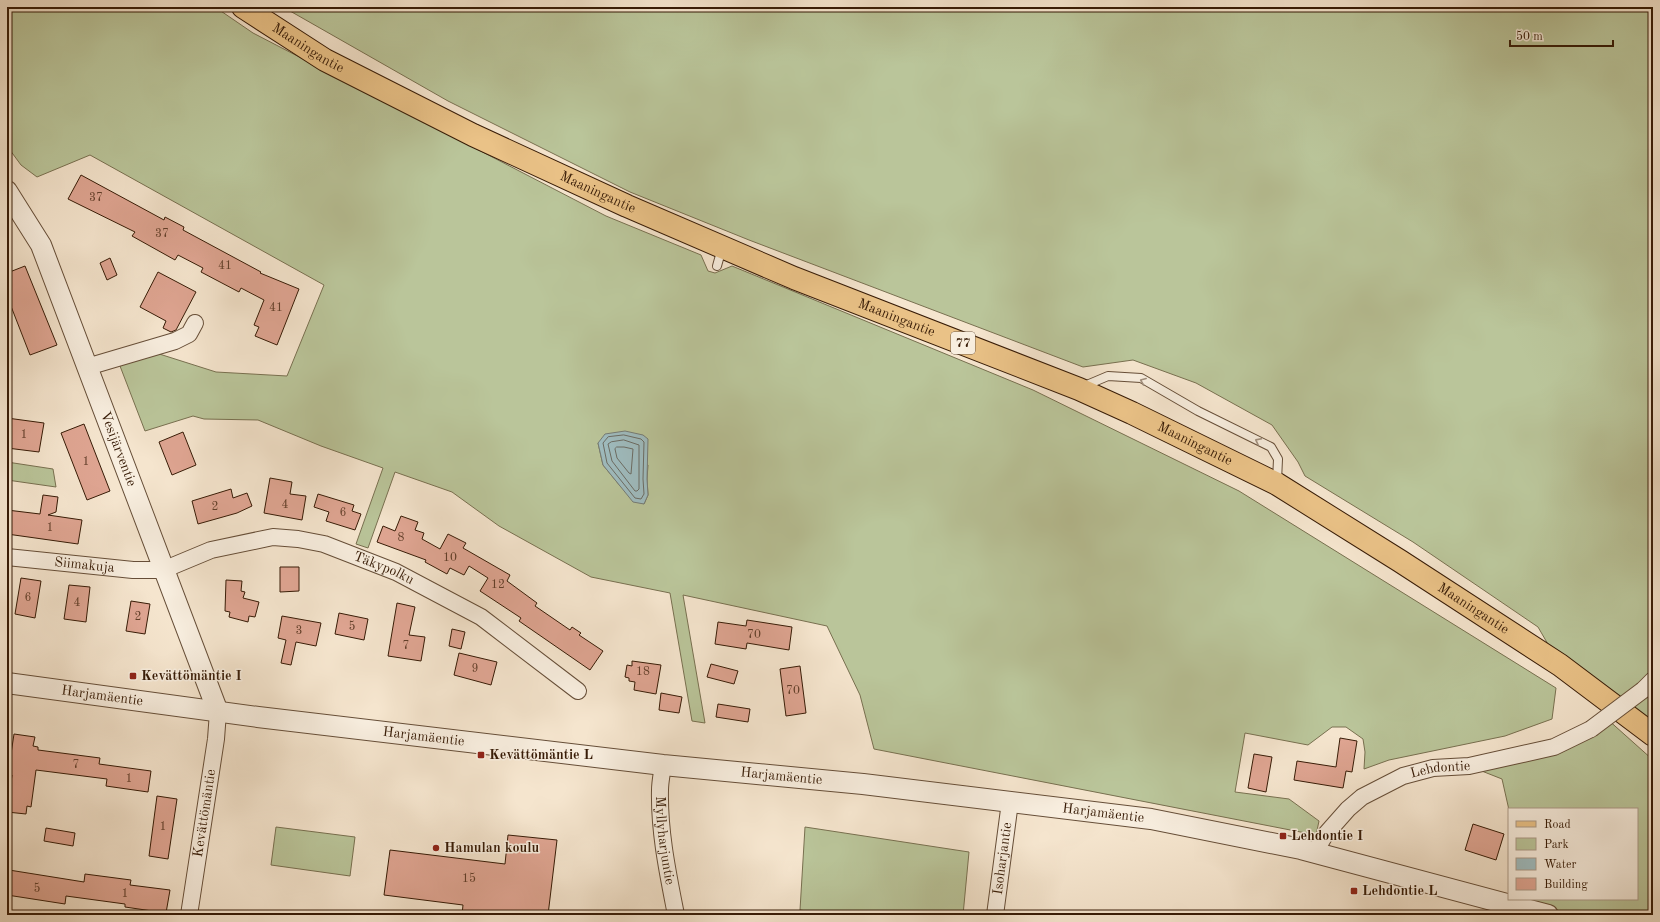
<svg xmlns="http://www.w3.org/2000/svg" width="1660" height="922" font-family="'Old Standard TT',serif">
  <style>
    .green { fill: #bac59a; stroke: #787050; fill-rule: evenodd }
    .water { fill: #9fbdc1; stroke: #757c76 }
    .lines { fill: none; stroke-linecap: round; stroke-linejoin: round }
    .shore { stroke: #6b6c64; stroke-width: 1 }
    .building { fill: #dfa592; stroke: #371b06 }
    .service-casing { stroke: #664e38; stroke-width: 10 }
    .minor-casing { stroke: #664e38; stroke-width: 18 }
    .tertiary-casing { stroke: #664e38; stroke-width: 22 }
    .primary-casing { stroke: #371b06; stroke-width: 24 }
    .service { stroke: #f8eedf; stroke-width: 8 }
    .minor { stroke: #f8eedf; stroke-width: 16 }
    .tertiary { stroke: #f8eedf; stroke-width: 20 }
    .primary { stroke: #eac287; stroke-width: 22 }
    .minor-bridge-casing { stroke: #664e38; stroke-width: 18; stroke-linecap: butt }
    .minor-bridge { stroke: #f8eedf; stroke-width: 16 }
    .oneway { stroke: #a18f7d }
    .poi-dot { fill: #8f2418; stroke: #f8eedf; stroke-width: 1.5 }
    .labels { text-anchor: middle; dominant-baseline: central; stroke-width: 3; stroke-linejoin: round; paint-order: stroke }
    .number-label { font-size: 12px; fill: #613e29 }
    .shield { fill: #f8eedf; stroke: #715a47; stroke-width: 1 }
    .shield-label { font-size: 13px; font-weight: bold; fill: #371b06 }
    .street-label { font-size: 14px; fill: #371b06; stroke: #f8eedf }
    .poi-label { font-size: 14px; font-weight: bold; fill: #371b06; stroke: #f8eedf; text-anchor: start }
  </style>
  <rect width="100%" height="100%" fill="#f5e5ce"/>
  <filter id="stains"><feTurbulence type="fractalNoise" baseFrequency=".005" numOctaves="4"/><feColorMatrix values="0 0 0 0 .2 0 0 0 0 .09 0 0 0 0 .02 0 0 0 .5 -.17"/></filter>
  <radialGradient id="worn" r=".72"><stop offset=".6" stop-color="#630" stop-opacity="0"/><stop offset="1" stop-color="#630" stop-opacity=".3"/></radialGradient>
  <!-- green -->
  <g class="green">
    <path d="M7 7H215L253 33 606 216 701 255 708 271 715 273 732 266 1033 390 1239 491 1556 688 1552 719 1505 736 1389 760 1364 769 1365 752 1363 739 1346 727H1332L1308 745 1245 733 1235 792 1289 799 1319 821 1316 835 874 749 860 695 827 626 683 595 705 723 692 721 670 593 591 577 499 526 452 492 395 472 368 548 356 544 383 468 321 446 258 420 204 419 193 416 145 431 120 366 153 352 216 372 287 376 324 285 90 155 37 177 21 165 7 146ZM598 443 648 465 647 479 648 495 644 504 621 487 603 465Z"/>
    <polygon points="283,7 1653,7 1653,735 1560,665 1538,627 1413,542 1305,476 1298,462 1272,425 1196,383 1133,360 1083,367 749,240 630,192 448,101"/>
    <polygon points="7,462 53,469 56,487 7,480"/>
    <polygon points="1606,718 1653,760 1653,915 1577,915 1531,904 1530,899 1637,899 1637,809 1509,810 1502,779 1469,766 1554,747"/>
    <polygon points="276,827 355,837 350,876 271,865"/>
    <polygon points="805,827 969,852 963,915 835,915 800,910"/>
  </g>
  <!-- water -->
  <polygon class="water" points="625,431 643,435 648,439 647,479 648,495 644,504 633,502 603,465 598,443 605,434"/>
  <g class="lines">
    <!-- shore -->
    <g class="shore">
      <polygon points="624,435 641,439 644,442 643,479 644,494 641,499 635,498 607,463 603,443 608,437"/>
      <polygon points="624,440 639,445 639,489 637,491 635,491 612,461 608,444 611,442"/>
      <polygon points="617,447 624,447 633,449 631,474 629,473 617,458 615,449"/>
    </g>
  </g>
  <!-- building -->
  <g class="building">
    <polygon points="81,175 164,220 165,217 184,227 183,230 261,272 260,273 299,289 277,345 255,336 259,327 254,325 264,300 241,288 239,292 201,272 203,268 178,255 175,260 132,236 135,232 68,199"/>
    <polygon points="110,258 117,275 107,280 100,263"/>
    <polygon points="25,266 57,345 30,355 7,296 7,273"/>
    <polygon points="158,272 196,292 176,330 171,332 163,328 166,321 140,307"/>
    <polygon points="7,418 44,423 39,452 7,448"/>
    <polygon points="84,424 110,491 87,500 61,433"/>
    <polygon points="183,432 196,465 172,475 159,442"/>
    <polygon points="270,478 292,482 290,494 306,496 302,520 264,513"/>
    <polygon points="231,489 233,498 247,493 252,506 237,513 198,524 192,501"/>
    <polygon points="318,494 354,505 352,511 361,514 355,530 326,521 329,512 314,507"/>
    <polygon points="43,495 58,497 56,512 48,515 82,520 78,544 7,534 7,510 40,514"/>
    <polygon points="401,516 418,522 415,530 424,533 422,539 440,549 448,534 466,543 463,548 510,575 507,581 537,603 535,606 570,630 572,627 581,633 579,635 603,651 590,670 519,621 521,618 480,591 488,578 469,566 464,575 450,568 447,574 425,562 426,560 377,542 383,526 395,531"/>
    <polygon points="280,567 299,567 299,591 280,592"/>
    <polygon points="21,578 41,581 35,618 15,614"/>
    <polygon points="226,580 242,581 241,591 245,592 243,598 259,602 255,617 249,616 248,622 229,617 230,612 225,611"/>
    <polygon points="69,585 90,587 86,622 64,619"/>
    <polygon points="131,601 150,604 145,634 126,631"/>
    <polygon points="397,603 415,607 409,635 425,637 421,661 388,656"/>
    <polygon points="339,613 368,619 364,640 335,634"/>
    <polygon points="282,616 321,623 316,646 296,642 291,665 281,663 286,640 278,638"/>
    <polygon points="747,620 792,627 789,650 747,643 746,649 715,644 718,622 746,626"/>
    <polygon points="452,629 465,632 461,649 449,646"/>
    <polygon points="459,653 497,662 491,685 454,675"/>
    <polygon points="632,661 661,665 656,694 634,690 635,682 629,681 629,678 625,677 627,665 632,666"/>
    <polygon points="711,664 738,671 734,684 707,677"/>
    <polygon points="800,666 806,713 786,716 780,669"/>
    <polygon points="661,693 682,697 679,713 659,710"/>
    <polygon points="718,704 750,709 748,722 716,717"/>
    <polygon points="14,734 35,737 33,746 38,747 38,750 100,758 99,764 151,771 148,792 106,786 107,779 36,770 31,807 27,806 26,814 7,812 12,775 8,774"/>
    <polygon points="1340,738 1357,741 1352,772 1346,771 1343,788 1294,780 1297,761 1336,767"/>
    <polygon points="1254,754 1272,757 1266,792 1248,788"/>
    <polygon points="157,796 177,799 168,859 149,856"/>
    <polygon points="1473,824 1504,834 1496,860 1465,850"/>
    <polygon points="46,828 75,833 73,846 44,841"/>
    <polygon points="508,835 557,840 548,915 462,915 463,905 384,895 390,850 505,864"/>
    <polygon points="9,870 84,882 85,874 131,880 130,885 170,890 166,913 125,907 125,904 66,896 65,904 7,895"/>
  </g>
  <g class="lines">
    <defs>
      <g id="service">
        <polyline points="717,266 722,248"/>
        <polyline points="1082,387 1108,376 1141,378 1198,411 1271,447 1278,459 1277,481"/>
      </g>
      <g id="minor">
        <polyline points="87,367 175,341 189,334 195,323"/>
        <path id="s1" d="M7 557 133 570H163L211 550 273 537 298 539 324 544 396 572 481 617 578 691"/>
        <polyline points="1643,690 1653,680"/>
        <path id="s2" d="M663 765C662 773 660 782 660 790 659 832 668 874 676 915"/>
        <path id="s3" d="M1315 852 1325 835 1348 809 1362 797 1403 776 1433 768 1469 766 1554 747 1591 729"/>
        <path id="s4" d="M189 915 216 739 218 712"/>
        <path id="s5" d="M995 915 1010 802"/>
      </g>
      <g id="tertiary">
        <path id="s6" d="M7 191 41 245 218 712"/>
        <path id="s7" d="M7 683 258 717 663 765 863 784 1151 819 1301 849 1548 915"/>
      </g>
      <g id="primary">
        <path id="s8" d="M243 7 325 60 473 135 627 206 794 278 1079 389 1132 413 1277 484 1400 561 1560 665 1653 735"/>
      </g>
    </defs>
    <!-- service casing -->
    <use href="#service" class="service-casing"/>
    <!-- minor casing -->
    <use href="#minor" class="minor-casing"/>
    <!-- tertiary casing -->
    <use href="#tertiary" class="tertiary-casing"/>
    <!-- primary casing -->
    <use href="#primary" class="primary-casing"/>
    <!-- service -->
    <use href="#service" class="service"/>
    <!-- minor -->
    <use href="#minor" class="minor"/>
    <!-- tertiary -->
    <use href="#tertiary" class="tertiary"/>
    <!-- primary -->
    <use href="#primary" class="primary"/>
    <defs>
      <polyline id="minor-bridge" points="1591,729 1643,690"/>
    </defs>
    <!-- minor-bridge casing -->
    <use href="#minor-bridge" class="minor-bridge-casing"/>
    <!-- minor-bridge -->
    <use href="#minor-bridge" class="minor-bridge"/>
  </g>
  <!-- one-way arrows -->
  <defs><path id="oneway-chevron" d="M-2-3.5L2.5 0L-2 3.5" fill="none" stroke-width="1.6" stroke-linecap="round" stroke-linejoin="round"/></defs>
  <g class="oneway">
    <use href="#oneway-chevron" transform="translate(1143 381) rotate(-158)"/>
    <use href="#oneway-chevron" transform="translate(1258 441) rotate(-153)"/>
  </g>
  <!-- markers -->
  <g class="poi-dot">
    <rect x="129" y="672" width="8" height="8" rx="2"/>
    <rect x="477" y="751" width="8" height="8" rx="2"/>
    <rect x="1279" y="832" width="8" height="8" rx="2"/>
    <circle cx="436" cy="848" r="4"/>
    <rect x="1350" y="887" width="8" height="8" rx="2"/>
  </g>
  <g class="labels">
    <!-- number labels -->
    <g class="number-label">
      <text x="96" y="198">37</text>
      <text x="162" y="234">37</text>
      <text x="225" y="266">41</text>
      <text x="276" y="308">41</text>
      <text x="24" y="435">1</text>
      <text x="86" y="462">1</text>
      <text x="285" y="505">4</text>
      <text x="215" y="507">2</text>
      <text x="343" y="513">6</text>
      <text x="50" y="528">1</text>
      <text x="401" y="538">8</text>
      <text x="450" y="558">10</text>
      <text x="498" y="585">12</text>
      <text x="28" y="598">6</text>
      <text x="77" y="603">4</text>
      <text x="138" y="617">2</text>
      <text x="352" y="627">5</text>
      <text x="299" y="631">3</text>
      <text x="754" y="635">70</text>
      <text x="406" y="646">7</text>
      <text x="475" y="669">9</text>
      <text x="643" y="672">18</text>
      <text x="793" y="691">70</text>
      <text x="76" y="765">7</text>
      <text x="129" y="779">1</text>
      <text x="163" y="827">1</text>
      <text x="469" y="879">15</text>
      <text x="37" y="889">5</text>
      <text x="125" y="894">1</text>
    </g>
    <!-- shield labels -->
    <rect class="shield" x="951" y="332" width="24" height="22" rx="3"/>
    <g class="shield-label">
      <text x="963" y="343">77</text>
    </g>
    <!-- street labels -->
    <g class="street-label">
      <text stroke="none"><textPath href="#s8" startOffset="77">Maaningantie</textPath></text>
      <text stroke="none"><textPath href="#s8" startOffset="401">Maaningantie</textPath></text>
      <text stroke="none"><textPath href="#s8" startOffset="725">Maaningantie</textPath></text>
      <text stroke="none"><textPath href="#s8" startOffset="1049">Maaningantie</textPath></text>
      <text stroke="none"><textPath href="#s6" startOffset="282">Vesijärventie</textPath></text>
      <text stroke="none"><textPath href="#s1" startOffset="78">Siimakuja</textPath></text>
      <text stroke="none"><textPath href="#s1" startOffset="388">Täkypolku</textPath></text>
      <text stroke="none"><textPath href="#s8" startOffset="1373">Maaningantie</textPath></text>
      <text stroke="none"><textPath href="#s7" startOffset="96">Harjamäentie</textPath></text>
      <text stroke="none"><textPath href="#s7" startOffset="420">Harjamäentie</textPath></text>
      <text stroke="none"><textPath href="#s3" startOffset="157">Lehdontie</textPath></text>
      <text stroke="none"><textPath href="#s7" startOffset="780">Harjamäentie</textPath></text>
      <text stroke="none"><textPath href="#s7" startOffset="1104">Harjamäentie</textPath></text>
      <text stroke="none"><textPath href="#s4" startOffset="103">Kevättömäntie</textPath></text>
      <text stroke="none"><textPath href="#s2" startOffset="76">Myllyharjuntie</textPath></text>
      <text stroke="none"><textPath href="#s5" startOffset="57">Isoharjantie</textPath></text>
    </g>
    <!-- poi labels -->
    <g class="poi-label">
      <text x="141" y="676">Kevättömäntie I</text>
      <text x="489" y="755">Kevättömäntie L</text>
      <text x="1291" y="836">Lehdontie I</text>
      <text x="444" y="848">Hamulan koulu</text>
      <text x="1362" y="891">Lehdontie L</text>
    </g>
  </g>
  <!-- margin -->
  <rect width="1660" height="922" fill="none" stroke="#f5e5ce" stroke-width="24"/>
  <rect x="8" y="8" width="1644" height="906" fill="none" stroke="#371b06" stroke-width="2"/>
  <rect x="12" y="12" width="1636" height="898" fill="none" stroke="#371b06"/>
  <!-- legend -->
  <rect x="1508" y="808" width="130" height="92" fill="#f8eedf" stroke="#ab9a88"/>
  <rect x="1516" y="821" width="20" height="6" fill="#eac287" stroke="#ab9a88"/>
  <text x="1544" y="828" font-size="12" fill="#371b06">Road</text>
  <rect x="1516" y="838" width="20" height="12" fill="#bac59a" stroke="#ab9a88"/>
  <text x="1544" y="848" font-size="12" fill="#371b06">Park</text>
  <rect x="1516" y="858" width="20" height="12" fill="#9fbdc1" stroke="#ab9a88"/>
  <text x="1544" y="868" font-size="12" fill="#371b06">Water</text>
  <rect x="1516" y="878" width="20" height="12" fill="#dfa592" stroke="#ab9a88"/>
  <text x="1544" y="888" font-size="12" fill="#371b06">Building</text>
  <!-- scale -->
  <path d="M1510 40v6h103v-6" fill="none" stroke="#371b06" stroke-width="2"/>
  <text x="1516" y="40" font-size="12" fill="#371b06" stroke="#f8eedf" stroke-width="3" paint-order="stroke">50 m</text>
  <rect width="100%" height="100%" filter="url(#stains)"/>
  <rect width="100%" height="100%" fill="url(#worn)"/>
</svg>
